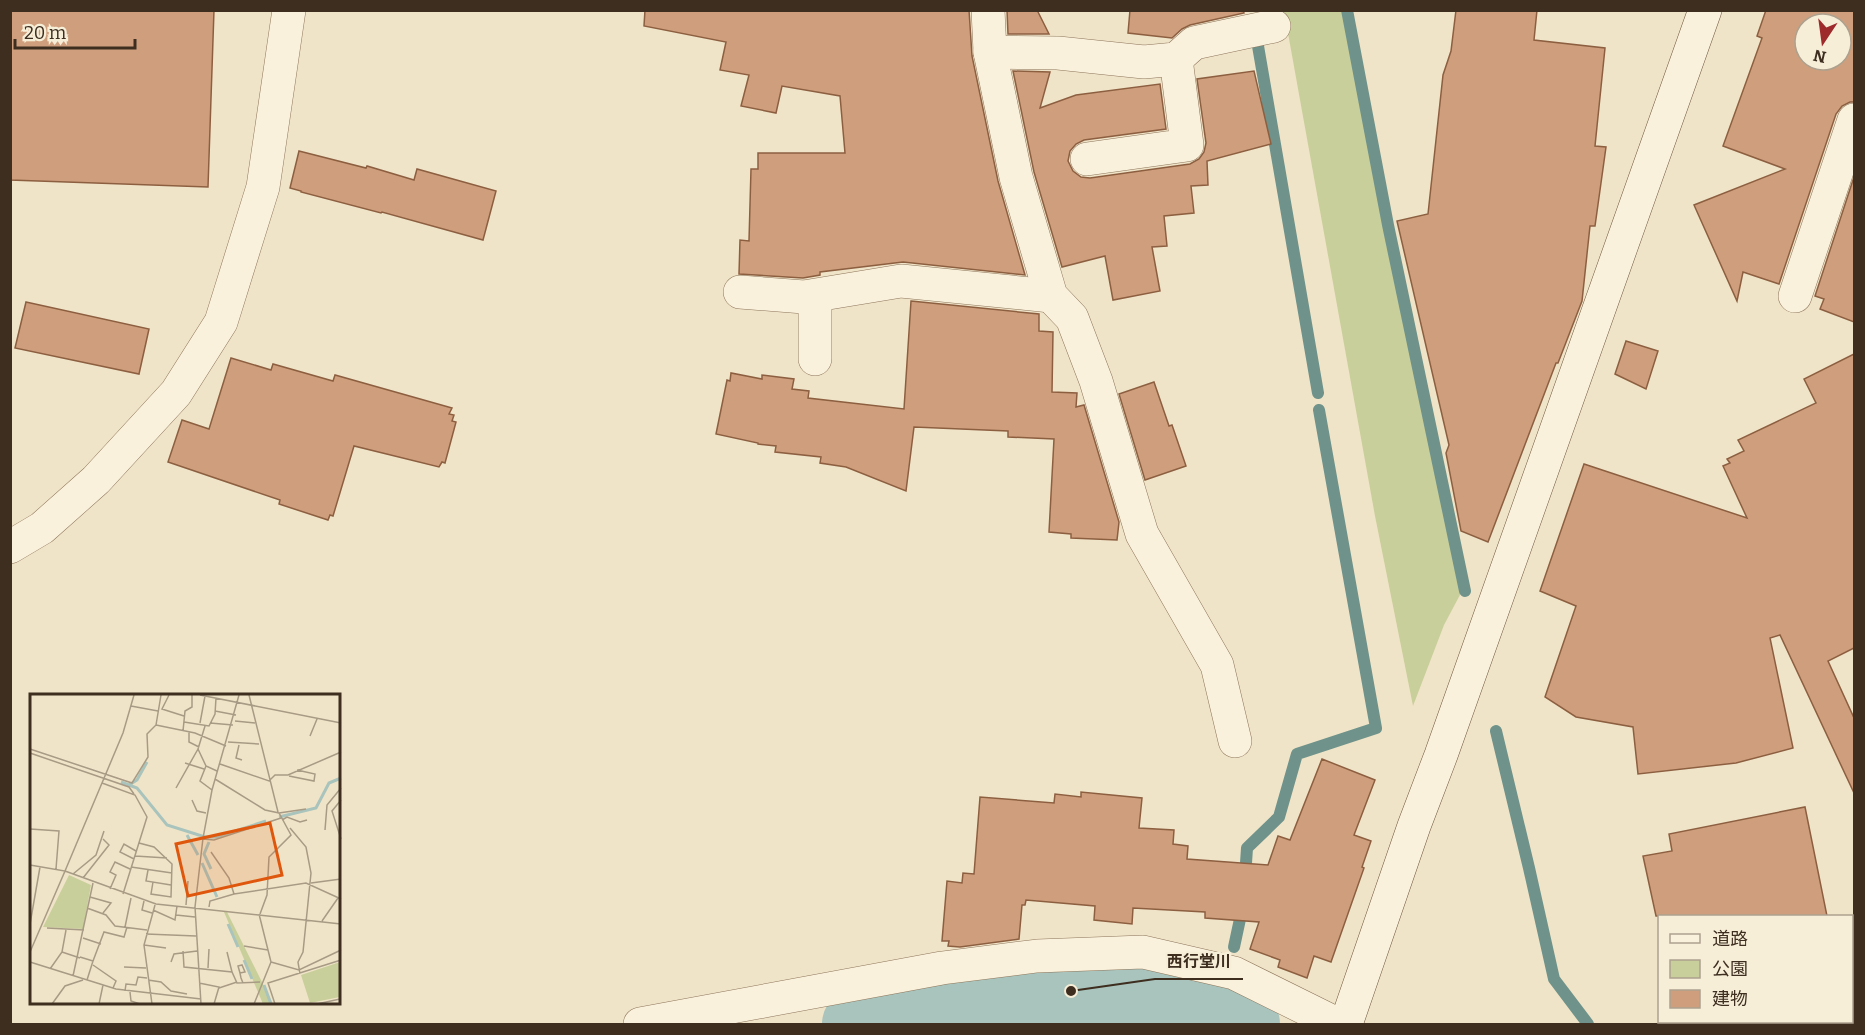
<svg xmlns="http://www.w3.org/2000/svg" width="1865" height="1035" font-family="Bitter,'Noto Sans JP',serif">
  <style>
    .green { fill: #c9cf9b }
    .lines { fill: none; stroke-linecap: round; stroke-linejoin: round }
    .stream { stroke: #6f938a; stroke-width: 12 }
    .river { stroke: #a9c4bc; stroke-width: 72 }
    .building { fill: #cf9f7d; stroke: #8d5f41; stroke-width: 1.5; fill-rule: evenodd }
    .street-casing { stroke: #8d765c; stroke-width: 34 }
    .secondary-casing { stroke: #6f573f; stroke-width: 34 }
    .street { stroke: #faf1dc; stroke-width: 33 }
    .secondary { stroke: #faf1dc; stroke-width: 33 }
    .inset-river { fill: none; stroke: #a9c4bc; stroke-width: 3 }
    .inset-road { fill: none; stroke: #a89b85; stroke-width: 1.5 }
    .view { fill: #df570d; fill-opacity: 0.15; stroke: #df570d; stroke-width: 3 }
    .inset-edge { fill: none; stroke: #3d2e20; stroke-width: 3 }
    .leader { fill: none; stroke: #3d2e20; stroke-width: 2 }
    .callout-dot { fill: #3d2e20; stroke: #f7eed8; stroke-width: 2 }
    .callout-label { font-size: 16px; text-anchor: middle; font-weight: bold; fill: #3d2e20; stroke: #f7eed8; stroke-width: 4.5; stroke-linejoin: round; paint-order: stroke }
  </style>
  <rect width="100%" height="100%" fill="#f0e4c8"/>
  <!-- green -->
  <polygon class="green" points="1284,11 1344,11 1461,593 1444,625 1413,706 1375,516"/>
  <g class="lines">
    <!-- stream -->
    <g class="stream">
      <polyline points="1347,10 1388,225 1465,591"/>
      <polyline points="1258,46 1318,393"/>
      <polyline points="1496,731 1529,868 1554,979 1588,1024"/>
      <polyline points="1245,878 1247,848 1279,817 1297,754 1376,728 1319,410"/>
      <polyline points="1234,947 1243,905"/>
    </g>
    <!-- river -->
    <polyline class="river" points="858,1024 978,998 1071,991 1216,1010 1244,1024"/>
  </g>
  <!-- building -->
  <g class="building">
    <polygon points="10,10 214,10 208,187 10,180"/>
    <polygon points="645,10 969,10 972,56 998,181 1025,275 903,262 820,272 820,275 803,278 739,274 740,240 749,241 751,169 758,169 758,153 845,153 840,96 782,86 776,113 741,106 749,75 720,70 726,42 644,26"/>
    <polygon points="1007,10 1037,10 1049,34 1008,34"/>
    <polygon points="1130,10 1243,10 1244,13 1190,25 1182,29 1172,38 1128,33"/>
    <polygon points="1456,10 1537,10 1534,40 1605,48 1595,146 1606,147 1595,226 1590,226 1582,301 1558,363 1556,363 1488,542 1461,531 1446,453 1449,445 1397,221 1428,214 1443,75 1451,51"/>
    <path d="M1766 10H1854V102H1850L1842 106 1836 114 1779 284 1743 272 1737 301 1694 205 1785 169 1723 146 1762 38 1757 36ZM1805 24H1841V60H1805Z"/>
    <polygon points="1013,71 1050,72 1040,108 1076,95 1160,84 1166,129 1084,140 1076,144 1070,151 1068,161 1073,171 1081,177 1090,178 1190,164 1199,159 1204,152 1206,143 1197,79 1254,71 1271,144 1207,161 1208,185 1191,186 1194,213 1164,216 1167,246 1152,247 1160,291 1113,300 1105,256 1062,267 1034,172"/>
    <polygon points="299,151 366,168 367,166 414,180 417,169 496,191 483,240 382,212 381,213 301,192 301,191 290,188"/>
    <polygon points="1854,177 1854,322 1820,309 1824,299 1815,296"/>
    <polygon points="911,301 1039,314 1039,331 1053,332 1052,392 1077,393 1076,407 1084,405 1119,522 1117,540 1071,538 1071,534 1049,532 1054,439 1008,437 1008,431 914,427 906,491 846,467 820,463 821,457 775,452 776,446 758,444 758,443 716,434 727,380 730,381 731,373 762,379 762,375 794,379 792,389 809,391 808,398 904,409"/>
    <polygon points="26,302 149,329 139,374 15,348"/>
    <polygon points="1626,341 1658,351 1646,389 1615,374"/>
    <polygon points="1854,354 1854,648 1828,661 1854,718 1854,793 1780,635 1770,638 1793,748 1736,763 1638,774 1633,727 1576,717 1545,697 1576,606 1540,591 1584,464 1747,518 1723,466 1730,463 1727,459 1744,451 1738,440 1816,403 1804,379"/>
    <polygon points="231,358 271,370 273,364 333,381 335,375 452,408 449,414 454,415 452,421 456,422 445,463 442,462 439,467 354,446 333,516 330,515 328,520 279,504 280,500 168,462 182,420 209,429"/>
    <polygon points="1154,382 1169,426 1172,425 1186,466 1145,480 1119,394"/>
    <polygon points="1322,759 1375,780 1354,835 1371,841 1362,867 1364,868 1331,962 1314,956 1307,978 1278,967 1280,960 1250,949 1259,922 1205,918 1205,912 1133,908 1132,924 1094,920 1095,906 1026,900 1025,905 1022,905 1019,939 960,947 948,946 949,941 942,941 947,881 962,883 963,873 974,874 980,797 1054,803 1055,794 1081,797 1081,792 1142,798 1139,828 1174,830 1173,844 1188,846 1187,859 1268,865 1278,836 1290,840"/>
    <polygon points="1805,807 1827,916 1656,916 1643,856 1672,851 1669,834"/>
  </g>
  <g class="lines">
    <defs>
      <g id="street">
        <polyline points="988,10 990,52 1016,177 1051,296 1072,318 1096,381 1142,534 1217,665 1235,741"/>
        <polyline points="990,52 1058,53 1144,62 1176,59 1194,43 1274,26"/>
        <polyline points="1087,159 1187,145 1176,59"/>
        <polyline points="740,292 804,297 901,281 1051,296"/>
        <polyline points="1795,296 1854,120"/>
        <polyline points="815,359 815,296"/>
        <polyline points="10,547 42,528 96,480 176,393 221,322 263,187 289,10"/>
        <polyline points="640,1024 942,968 1037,956 1143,952 1234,973 1337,1024"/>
      </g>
      <polyline id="secondary" points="1346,1024 1414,826 1441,755 1705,10"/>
    </defs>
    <!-- street casing -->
    <use href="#street" class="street-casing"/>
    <!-- secondary casing -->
    <use href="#secondary" class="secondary-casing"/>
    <!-- street -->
    <use href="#street" class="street"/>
    <!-- secondary -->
    <use href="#secondary" class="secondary"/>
  </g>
  <!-- overview -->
  <g transform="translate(30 694)">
    <rect width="310" height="310" fill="#f0e4c8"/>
    <path d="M39 181 61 191 53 235 13 233ZM194 218H197L243 310H233ZM310 268V303L280 309 271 281Z" fill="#c9cf9b"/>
    <path class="inset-river" d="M91 88 107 94 137 131 175 143H187L236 127M99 91 107 86 117 68M249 123 286 114 299 89 311 84M157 141 168 161M179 148 174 160 181 175M172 169 187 203M198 230 208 253M214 266 222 285M234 291 241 310"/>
    <path class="inset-road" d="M104 1 93 39 35 177 126 210 311 230M139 1 132 15 154 22M170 1 311 29M219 1 248 118M101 12 128 17M185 17 206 21M205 27 225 29M154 28 179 32 185 20 186 4M170 29 175 2M180 29 203 31M126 31 165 39 196 52M175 32 168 55 176 72 187 77M153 37 155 17 162 13V1M159 38V48L169 53M280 42 287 25M198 48 229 50M209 51 206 64 212 66M0 55 102 89 118 63 117 40 126 31 131 1M0 59 99 93 104 100M155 69 174 75M190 70 239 87 245 81H258L311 58M176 72 170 87 182 96M259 82 284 87 285 80 267 76M185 85 235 116 249 119 261 141 239 163 237 201 230 220M72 89 105 101 117 123 93 200M146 94 168 55M162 106 167 117 176 119M311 106 302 117 311 145M249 119 276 115M252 126 257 123 270 128 277 126M260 134 276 153 281 179 273 258 268 268 270 280M0 135 29 137 26 175M295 136 297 111 311 94M173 145 184 146 251 124M109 149 124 153 142 170 141 203 121 200 123 188M181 158 199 184 204 200M105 162 137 164M104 165 90 158 94 150 106 157M0 171 35 177 0 258M101 173 142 179M118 176 116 187 141 191M43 180 66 161 74 137M53 184 79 151 73 145M281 189 311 185M80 195 86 181 80 178 85 168 100 175M60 203 81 209 73 219M114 207 112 216 122 219M156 211 158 187M179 213 180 207 204 200 276 189 311 205M57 214 76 221 85 232 117 236M123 216 145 226 147 212M146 221 165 223M292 227 308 204M0 230 10 173M95 233 101 204M17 234 54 236M116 240 166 242M53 244 71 250M114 251 136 254M214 252 238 256M153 257 154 273 202 278 207 289 230 288M32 258 50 264M197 258 202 278M50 263 63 267 57 286M63 267 74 238 94 243 97 233M0 268 86 295 171 305M141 268 144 260 167 257M241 268 269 276 311 256M63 271 86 287 83 294M94 273 116 274M178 274 179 255M20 275 32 258 36 236M210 279 215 278 212 271 208 272 210 279 211 284 213 289M43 282 63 189M118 286 131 288 141 297 157 300M169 289 189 293 184 310M189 294 207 288M95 297 96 290 106 291 108 283 117 284M100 298 101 307 110 310M22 310 35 292 53 286M69 310 73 291M122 310 114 251 125 211M171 310 165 213 173 144 182 96 209 1M224 310 241 268 229 220M245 310 238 289 311 266M287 310 310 305"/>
    <path class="view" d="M240 129 252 181 158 202 146 150Z"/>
    <rect width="310" height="310" class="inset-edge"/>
  </g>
  <!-- callouts -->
  <path class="leader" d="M1071 991L1155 979H1243"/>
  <circle class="callout-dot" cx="1071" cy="991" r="6"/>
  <g class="callout-label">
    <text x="1199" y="967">西行堂川</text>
  </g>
  <!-- border -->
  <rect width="1865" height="1035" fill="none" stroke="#3d2e20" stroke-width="24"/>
  <!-- legend -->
  <rect x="1658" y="915" width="195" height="108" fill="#f7eed8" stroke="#ada18e" stroke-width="1.5"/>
  <rect x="1670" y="934" width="30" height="9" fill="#faf1dc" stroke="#ada18e" stroke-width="1.5"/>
  <text x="1712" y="945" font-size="18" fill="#3d2e20">道路</text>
  <rect x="1670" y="960" width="30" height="18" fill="#c9cf9b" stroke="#ada18e" stroke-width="1.5"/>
  <text x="1712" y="975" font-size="18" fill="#3d2e20">公園</text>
  <rect x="1670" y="990" width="30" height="18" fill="#cf9f7d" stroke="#ada18e" stroke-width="1.5"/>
  <text x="1712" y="1005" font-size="18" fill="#3d2e20">建物</text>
  <!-- north arrow -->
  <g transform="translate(1823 42) rotate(193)"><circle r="28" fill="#f7eed8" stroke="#ada18e" stroke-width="1.5"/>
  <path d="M0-4.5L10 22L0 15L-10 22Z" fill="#9e2a2b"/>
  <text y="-9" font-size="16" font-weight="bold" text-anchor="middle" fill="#3d2e20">N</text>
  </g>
  <!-- scale -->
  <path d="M15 39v9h120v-9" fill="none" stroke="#3d2e20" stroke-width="3"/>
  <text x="24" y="39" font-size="18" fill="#3d2e20" stroke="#f7eed8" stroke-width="4.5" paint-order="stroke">20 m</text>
</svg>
